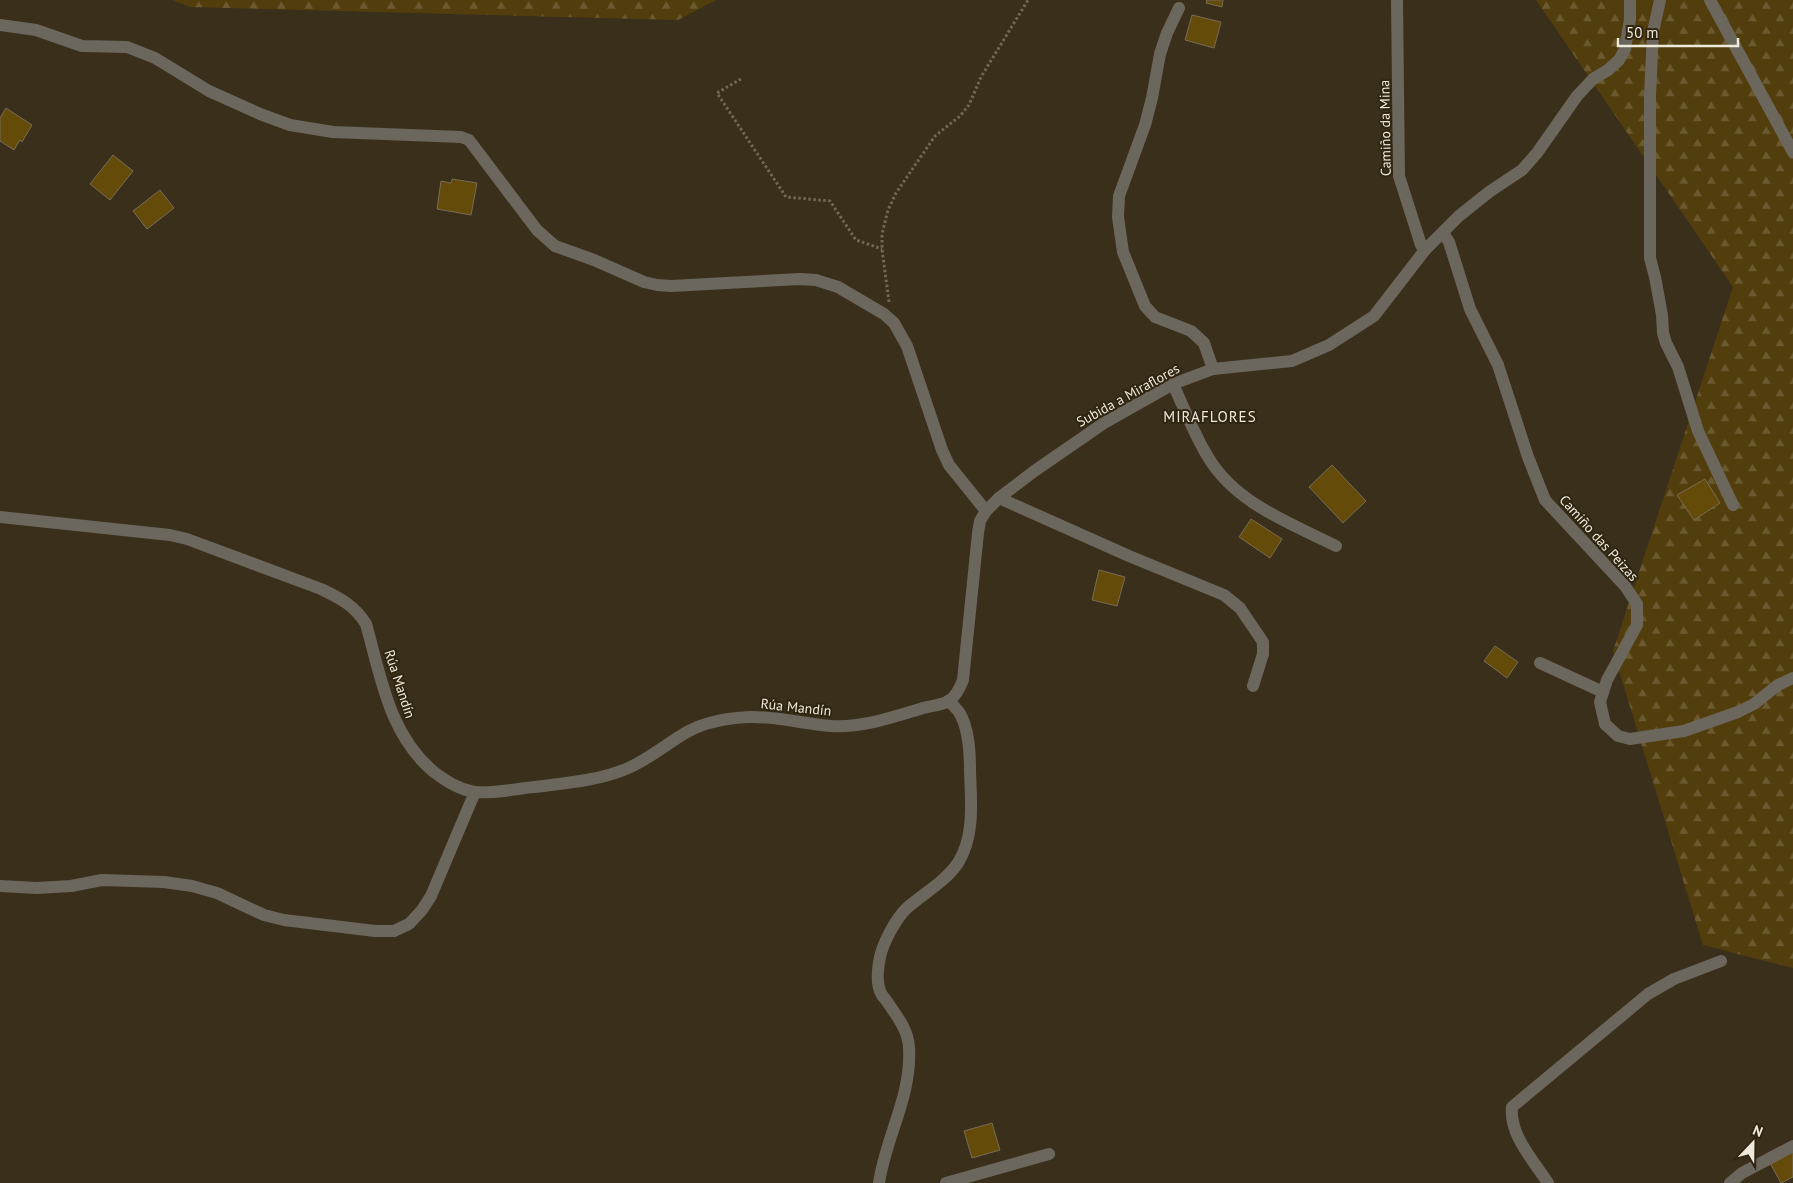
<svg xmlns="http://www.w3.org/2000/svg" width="1793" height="1183" font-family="'PT Sans',sans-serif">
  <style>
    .forest { fill: url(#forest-firs) }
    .building { fill: #654b0a; stroke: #786c56 }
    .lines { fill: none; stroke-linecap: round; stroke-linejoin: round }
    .path { stroke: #716856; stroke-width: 3; stroke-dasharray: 2.5 2.5; stroke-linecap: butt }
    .minor { stroke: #6c675d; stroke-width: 12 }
    .labels { text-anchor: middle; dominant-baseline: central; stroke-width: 4; stroke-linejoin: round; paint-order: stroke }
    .street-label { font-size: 14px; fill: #efe9dc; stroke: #2f2511 }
    .neighbourhood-label { font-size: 15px; letter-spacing: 1px; fill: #efe9dc; stroke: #2f2511 }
  </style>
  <defs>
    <pattern id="forest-firs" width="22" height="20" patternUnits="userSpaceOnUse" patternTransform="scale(1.25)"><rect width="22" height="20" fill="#523e0d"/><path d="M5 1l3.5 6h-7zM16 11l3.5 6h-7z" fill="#6b5a30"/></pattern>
  </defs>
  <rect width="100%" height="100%" fill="#392f1b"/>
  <!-- forest -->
  <g class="forest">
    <polygon points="172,0 716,0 678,20 190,7"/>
    <polygon points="1536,0 1793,0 1793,968 1703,945 1613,651 1733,287"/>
  </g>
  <!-- building -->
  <g class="building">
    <polygon points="1207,0 1223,0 1222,7 1206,3"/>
    <polygon points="1192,15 1221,22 1214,48 1185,40"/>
    <polygon points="6,108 32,125 22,142 20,140 14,150 0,141 0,118"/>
    <polygon points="113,155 133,171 110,200 90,184"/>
    <polygon points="452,179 477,183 471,215 437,209 441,181 451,183"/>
    <polygon points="160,190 174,208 147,229 133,211"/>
    <polygon points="1332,465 1366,501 1343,523 1309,487"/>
    <polygon points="1705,479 1720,503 1694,520 1677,495"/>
    <polygon points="1251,519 1282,539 1270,558 1239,537"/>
    <polygon points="1099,570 1125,577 1117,606 1092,600"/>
    <polygon points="1495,646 1518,662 1507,678 1484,661"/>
    <polygon points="992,1123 1000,1150 972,1158 964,1131"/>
    <polygon points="1793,1149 1793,1177 1781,1183 1770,1163"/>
  </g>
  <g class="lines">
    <!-- path -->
    <g class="path">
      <polyline points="741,79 717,93 786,197 830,201 856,240 882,249"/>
      <polyline points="889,302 882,249 882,234 888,210 896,193 935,136 960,116 969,105 981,77 1028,0"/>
    </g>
    <!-- minor -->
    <g class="minor">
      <polyline points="1397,0 1399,176 1421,245 1425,250"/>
      <polyline points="1660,0 1653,32 1650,95 1650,258 1655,277 1662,315 1663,333 1666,343 1678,367 1698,431 1733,505"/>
      <polyline points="1710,0 1793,152"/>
      <polyline points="1179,8 1167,33 1160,54 1152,98 1145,125 1119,196 1118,217 1123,252 1145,306 1155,317 1191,331 1204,343 1213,369"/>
      <polyline points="0,25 36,30 82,46 127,47 155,58 209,91 260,114 290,125 333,132 461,137 469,140 537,230 555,246 594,260 644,282 657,285 671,286 800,279 816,280 838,287 884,314 894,323 907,346 942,450 949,465 986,511"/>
      <polyline points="1443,233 1449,242 1470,309 1498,365 1528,457 1545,500 1625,586 1637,604 1637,625 1607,680 1600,702 1605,724 1618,736 1630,739 1684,731 1738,712 1754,704 1778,685 1793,678"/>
      <path d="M1173 384C1184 408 1194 434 1208 457 1235 503 1290 523 1336 546"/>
      <polyline points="999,498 1129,556 1224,595 1240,608 1263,642 1263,654 1253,686"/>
      <path d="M0 517 170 535 187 539 321 589C340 598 355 606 366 624 381 677 389 735 434 772 446 781 458 789 474 792 493 794 514 789 534 787 564 783 597 781 626 769 648 760 666 744 687 732 705 722 728 718 749 717 776 716 804 724 831 726 863 728 893 717 923 708 931 706 942 705 949 701 956 696 960 688 963 680L978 533 980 521 986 511 999 498 1033 472 1104 423 1173 384 1213 369 1292 361 1329 345 1374 316 1425 250 1459 216 1489 192 1522 170 1537 153 1577 96 1593 79 1608 70 1619 60 1625 49 1630 19V0"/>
      <polyline points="1540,663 1603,692"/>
      <polyline points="0,886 37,888 71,886 102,880 164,882 192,886 217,893 264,915 284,920 375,931 394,931 409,924 422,910 431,896 475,792"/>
      <path d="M879 1183C886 1136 912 1096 909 1047 908 1029 896 1015 886 1000 884 998 881 994 880 991 876 981 878 967 880 957 883 943 896 918 907 908 924 893 945 882 958 863 975 836 971 801 970 771 970 752 969 728 959 712 956 708 952 704 948 701"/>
      <polyline points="946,1183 1049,1154"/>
      <path d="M1548 1183C1534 1161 1509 1135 1512 1107L1648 994 1674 979 1721 961"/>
      <polyline points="1730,1183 1742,1173 1793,1146"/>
    </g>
  </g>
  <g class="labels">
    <!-- street labels -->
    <g class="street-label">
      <text transform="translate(1385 128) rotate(-91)">Camiño da Mina</text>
      <text transform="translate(1128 395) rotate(-29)">Subida a Miraflores</text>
      <text transform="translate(1599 538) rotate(48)">Camiño das Peizas</text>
      <text transform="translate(400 684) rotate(72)">Rúa Mandín</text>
      <text transform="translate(796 707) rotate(6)">Rúa Mandín</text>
    </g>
    <!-- neighbourhood labels -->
    <g class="neighbourhood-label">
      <text x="1210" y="416">MIRAFLORES</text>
    </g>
  </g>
  <!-- north arrow -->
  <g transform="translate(1753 1143) rotate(22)" stroke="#2f2511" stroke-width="4" paint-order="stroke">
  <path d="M0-4L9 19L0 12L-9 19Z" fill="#efe9dc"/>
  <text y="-8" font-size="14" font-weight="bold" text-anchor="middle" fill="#efe9dc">N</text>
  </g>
  <!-- scale -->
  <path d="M1618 38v8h120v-8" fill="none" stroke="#efe9dc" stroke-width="2.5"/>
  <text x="1626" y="38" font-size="15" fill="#efe9dc" stroke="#2f2511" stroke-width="4" paint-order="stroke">50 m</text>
</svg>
